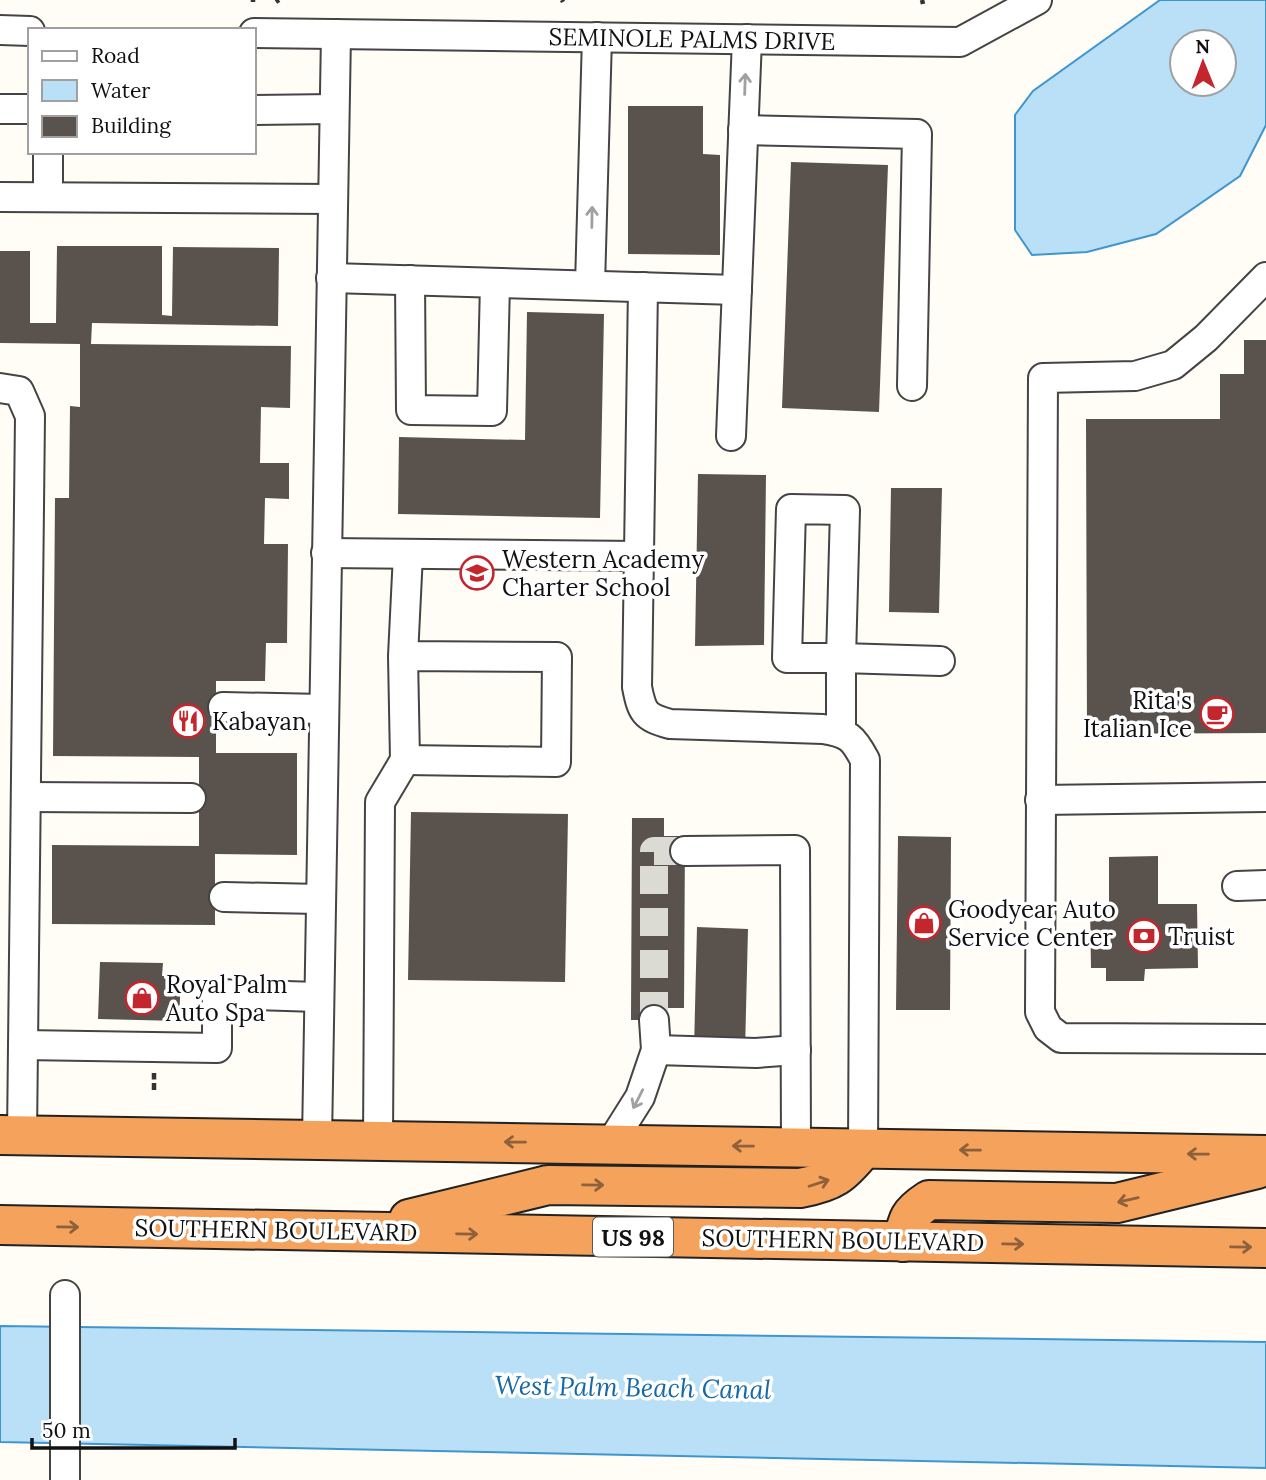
<svg xmlns="http://www.w3.org/2000/svg" width="1266" height="1480" font-family="Lora,serif">
  <style>
    .water { fill: #b9e0f7; stroke: #3f96cf; stroke-width: 2; fill-rule: evenodd }
    .building { fill: #5a524d }
    .lines { fill: none; stroke-linecap: round; stroke-linejoin: round }
    .minor-tunnel { stroke: #dbdad3; stroke-width: 28; stroke-dasharray: 28 14; stroke-linecap: butt }
    .minor-casing { stroke: #444; stroke-width: 32 }
    .highway-casing { stroke: #222; stroke-width: 42 }
    .path { stroke: #333; stroke-width: 4.5; stroke-dasharray: 7 3.5; stroke-linecap: butt }
    .minor { stroke: #fff; stroke-width: 28 }
    .highway { stroke: #f5a25d; stroke-width: 38 }
    .oneway { stroke: #a0a0a0 }
    .oneway2 { stroke: #8e613b }
    .labels { text-anchor: middle; dominant-baseline: central; stroke-width: 7; stroke-linejoin: round; paint-order: stroke }
    .shield { fill: #fff; stroke: #585858; stroke-width: 2 }
    .shield-label { font-size: 23px; font-weight: bold; fill: #111 }
    .street-label { font-size: 24px; fill: #111; stroke: #fff }
    .poi-label { font-size: 24px; fill: #111; stroke: #fff; text-anchor: start }
    .water-label { font-size: 26px; font-style: italic; fill: #1768a6; stroke: #fff }
  </style>
  <rect width="100%" height="100%" fill="#fffdf5"/>
  <!-- water -->
  <g class="water">
    <path d="M1160 0H1266V125L1240 176 1156 234 1087 252 1032 255 1015 230V115L1033 91ZM1182 42H1224V84H1182Z"/>
    <polygon points="0,1326 1266,1342 1266,1468 0,1442"/>
  </g>
  <!-- building -->
  <g class="building">
    <polygon points="628,106 703,106 703,154 720,155 720,255 628,254"/>
    <polygon points="791,162 888,165 879,412 782,408"/>
    <polygon points="57,246 162,246 162,315 172,316 173,247 279,248 278,326 92,323 91,344 291,346 290,408 261,407 260,463 289,463 289,499 265,498 264,544 288,544 287,643 266,643 265,681 216,681 216,753 297,753 297,855 215,854 215,925 52,924 52,845 199,846 199,757 53,756 55,498 69,498 70,406 80,407 80,344 0,343 0,251 30,251 30,323 56,323"/>
    <polygon points="527,312 604,314 600,518 398,514 399,437 525,440"/>
    <polygon points="1244,340 1266,340 1266,733 1087,734 1086,419 1220,419 1220,374 1244,374"/>
    <polygon points="698,474 766,475 764,645 695,646"/>
    <polygon points="891,488 942,488 939,613 889,612"/>
    <polygon points="411,812 568,814 565,982 408,980"/>
    <polygon points="632,818 664,818 664,836 685,836 684,1008 663,1008 663,1020 631,1020"/>
    <polygon points="898,836 951,837 950,1010 896,1010"/>
    <polygon points="1158,856 1158,904 1197,904 1198,968 1145,969 1144,981 1106,981 1106,968 1091,968 1090,904 1109,904 1109,857"/>
    <polygon points="697,927 748,929 745,1051 694,1050"/>
    <polygon points="100,962 163,963 162,976 181,976 179,1021 98,1019"/>
  </g>
  <g class="lines">
    <!-- minor-tunnel -->
    <polyline class="minor-tunnel" points="654,1020 654,851 685,851"/>
    <defs>
      <g id="minor">
        <polyline points="0,30 30,31"/>
        <polyline points="254,33 960,42 1037,0"/>
        <polyline points="0,109 30,109"/>
        <polyline points="254,110 334,109"/>
        <polyline points="743,130 917,134 912,386"/>
        <polyline points="48,152 48,197"/>
        <polyline points="0,197 333,199"/>
        <polyline points="1266,277 1206,338 1173,365 1135,376 1043,378 1040,1012 1048,1028 1061,1038 1266,1039"/>
        <polyline points="331,278 737,290"/>
        <polyline points="410,280 411,410 492,411 495,283"/>
        <polyline points="590,285 597,37"/>
        <path d="M643 287 637 687C642 712 644 717 670 724L823 729C848 733 853 737 865 760L863 1149"/>
        <polyline points="0,388 19,391 30,416 22,1136"/>
        <polyline points="731,436 747,39"/>
        <polygon points="791,509 845,510 841,658 787,658"/>
        <polyline points="326,553 639,556"/>
        <polyline points="403,656 557,657 556,762 405,760 403,656 408,554"/>
        <polyline points="223,707 323,709"/>
        <polyline points="841,732 841,658 940,661"/>
        <polyline points="26,797 191,798"/>
        <polyline points="1040,800 1266,797"/>
        <polyline points="685,851 795,850 796,1147"/>
        <polyline points="1237,886 1266,885"/>
        <polyline points="224,897 320,899"/>
        <polyline points="23,1045 217,1048 217,994 318,997"/>
        <polyline points="656,1050 756,1053 796,1050"/>
        <polyline points="317,1140 336,34"/>
        <polyline points="378,1141 380,802 405,760"/>
        <polyline points="611,1143 640,1097 656,1050 654,1020"/>
        <polyline points="65,1480 65,1295"/>
      </g>
      <g id="highway">
        <polyline points="0,1135 1266,1155"/>
        <path d="M409 1219 548 1185 800 1188C833 1182 842 1175 863 1149"/>
        <polyline points="0,1225 1266,1248"/>
        <path d="M903 1242C907 1219 909 1213 929 1200L1117 1203 1257 1169"/>
      </g>
    </defs>
    <!-- minor casing -->
    <use href="#minor" class="minor-casing"/>
    <!-- highway casing -->
    <use href="#highway" class="highway-casing"/>
    <!-- path -->
    <g class="path">
      <polyline points="562,0 563,2"/>
      <polyline points="922,0 923,4"/>
      <polyline points="253,2 253,0"/>
      <polyline points="276,2 279,0"/>
      <polyline points="154,1090 154,1073"/>
    </g>
    <!-- minor -->
    <use href="#minor" class="minor"/>
    <!-- highway -->
    <use href="#highway" class="highway"/>
  </g>
  <!-- one-way arrows -->
  <defs><path id="oneway-shaft" d="M-6 0H5M1.5-3L5.5 0L1.5 3" fill="none" stroke-width="1.6" stroke-linecap="round" stroke-linejoin="round" transform="scale(1.75)"/></defs>
  <g class="oneway">
    <use href="#oneway-shaft" transform="translate(745 84) rotate(-88)"/>
    <use href="#oneway-shaft" transform="translate(592 217) rotate(-89)"/>
    <use href="#oneway-shaft" transform="translate(638 1099) rotate(117)"/>
  </g>
  <g class="oneway2">
    <use href="#oneway-shaft" transform="translate(515 1142) rotate(-179)"/>
    <use href="#oneway-shaft" transform="translate(743 1146) rotate(-179)"/>
    <use href="#oneway-shaft" transform="translate(970 1150) rotate(-179)"/>
    <use href="#oneway-shaft" transform="translate(1198 1154) rotate(-179)"/>
    <use href="#oneway-shaft" transform="translate(819 1183) rotate(-18)"/>
    <use href="#oneway-shaft" transform="translate(593 1185) rotate(1)"/>
    <use href="#oneway-shaft" transform="translate(1128 1200) rotate(167)"/>
    <use href="#oneway-shaft" transform="translate(68 1227) rotate(1)"/>
    <use href="#oneway-shaft" transform="translate(467 1234) rotate(1)"/>
    <use href="#oneway-shaft" transform="translate(1013 1244) rotate(1)"/>
    <use href="#oneway-shaft" transform="translate(1241 1247) rotate(1)"/>
  </g>
  <!-- icons -->
  <defs>
    <symbol id="school-ring" viewBox="-11 -11 22 22"><circle r="9.5" fill="#fff" stroke="#c4262e" stroke-width="1.5"/><path d="M0-5L7-2L0 1L-7-2ZM-4 1L0 2.5L4 1V4Q0 6-4 4Z" fill="#c4262e"/></symbol>
    <symbol id="cafe-ring" viewBox="-11 -11 22 22"><circle r="9.5" fill="#fff" stroke="#c4262e" stroke-width="1.5"/><path d="M-5.5-4.5H6V0H3Q3 3.5 0 3.5H-2.5Q-5.5 3.5-5.5 0ZM3-3.2v2h1.7v-2ZM-6 4.5H4V6H-6Z" fill="#c4262e"/></symbol>
    <symbol id="restaurant-ring" viewBox="-11 -11 22 22"><circle r="9.5" fill="#fff" stroke="#c4262e" stroke-width="1.5"/><path d="M-5-6h1v4h1v-4h1v4h1v-4h1v5L-1.5 .5V6h-2V.5L-5-1ZM5-6V6H3V1.5H1.5Q1.5-4 5-6Z" fill="#c4262e"/></symbol>
    <symbol id="shop-ring" viewBox="-11 -11 22 22"><circle r="9.5" fill="#fff" stroke="#c4262e" stroke-width="1.5"/><path d="M-5-2.5h2.3a2.7 3.5 0 0 1 5.4 0H5L5.5 6h-11ZM-1.5-2.5h3a1.5 2.3 0 0 0-3 0Z" fill="#c4262e"/></symbol>
    <symbol id="bank-ring" viewBox="-11 -11 22 22"><circle r="9.5" fill="#fff" stroke="#c4262e" stroke-width="1.5"/><path d="M-6-4H6V4H-6ZM0-2.3a2.3 2.3 0 1 0 0 4.6a2.3 2.3 0 1 0 0-4.6Z" fill="#c4262e"/></symbol>
  </defs>
  <g fill-rule="evenodd">
    <use href="#school-ring" x="458" y="554" width="38" height="38"/>
    <use href="#cafe-ring" x="1198" y="695" width="38" height="38"/>
    <use href="#restaurant-ring" x="169" y="702" width="38" height="38"/>
    <use href="#shop-ring" x="905" y="904" width="38" height="38"/>
    <use href="#bank-ring" x="1125" y="917" width="38" height="38"/>
    <use href="#shop-ring" x="123" y="979" width="38" height="38"/>
  </g>
  <g class="labels">
    <!-- shield labels -->
    <rect class="shield" x="593" y="1217.5" width="80" height="39" rx="5"/>
    <g class="shield-label">
      <text x="633" y="1237">US 98</text>
    </g>
    <!-- street labels -->
    <g class="street-label">
      <text transform="translate(692 39) rotate(1)">SEMINOLE PALMS DRIVE</text>
      <text transform="translate(276 1230) rotate(1)">SOUTHERN BOULEVARD</text>
      <text transform="translate(843 1240) rotate(1)">SOUTHERN BOULEVARD</text>
    </g>
    <!-- poi labels -->
    <g class="poi-label">
      <text x="502" y="559">Western Academy<tspan x="502" dy="28">Charter School</tspan></text>
      <text x="1192" y="700" text-anchor="end">Rita's<tspan x="1192" dy="28">Italian Ice</tspan></text>
      <text x="212" y="721">Kabayan</text>
      <text x="948" y="909">Goodyear Auto<tspan x="948" dy="28">Service Center</tspan></text>
      <text x="1168" y="936">Truist</text>
      <text x="166" y="984">Royal Palm<tspan x="166" dy="28">Auto Spa</tspan></text>
    </g>
    <!-- water labels -->
    <g class="water-label">
      <text transform="translate(633 1387) rotate(1)">West Palm Beach Canal</text>
    </g>
  </g>
  <!-- legend -->
  <rect x="28" y="28" width="228" height="126" fill="#ffffff" stroke="#a0a0a0" stroke-width="2"/>
  <rect x="42" y="51" width="35" height="10" fill="#ffffff" stroke="#a0a0a0" stroke-width="2"/>
  <text x="91" y="63" font-size="21" fill="#111111">Road</text>
  <rect x="42" y="80" width="35" height="21" fill="#b9e0f7" stroke="#a0a0a0" stroke-width="2"/>
  <text x="91" y="98" font-size="21" fill="#111111">Water</text>
  <rect x="42" y="116" width="35" height="21" fill="#5a524d" stroke="#a0a0a0" stroke-width="2"/>
  <text x="91" y="133" font-size="21" fill="#111111">Building</text>
  <!-- north arrow -->
  <g transform="translate(1203 63) rotate(359)"><circle r="33" fill="#ffffff" stroke="#a0a0a0" stroke-width="2"/>
  <path d="M0-5L12 26L0 18L-12 26Z" fill="#c4262e"/>
  <text y="-10" font-size="19" font-weight="bold" text-anchor="middle" fill="#111111">N</text>
  </g>
  <!-- scale -->
  <path d="M32 1438v10h203v-10" fill="none" stroke="#111111" stroke-width="3.5"/>
  <text x="42" y="1438" font-size="21" fill="#111111" stroke="#ffffff" stroke-width="5" paint-order="stroke">50 m</text>
</svg>
